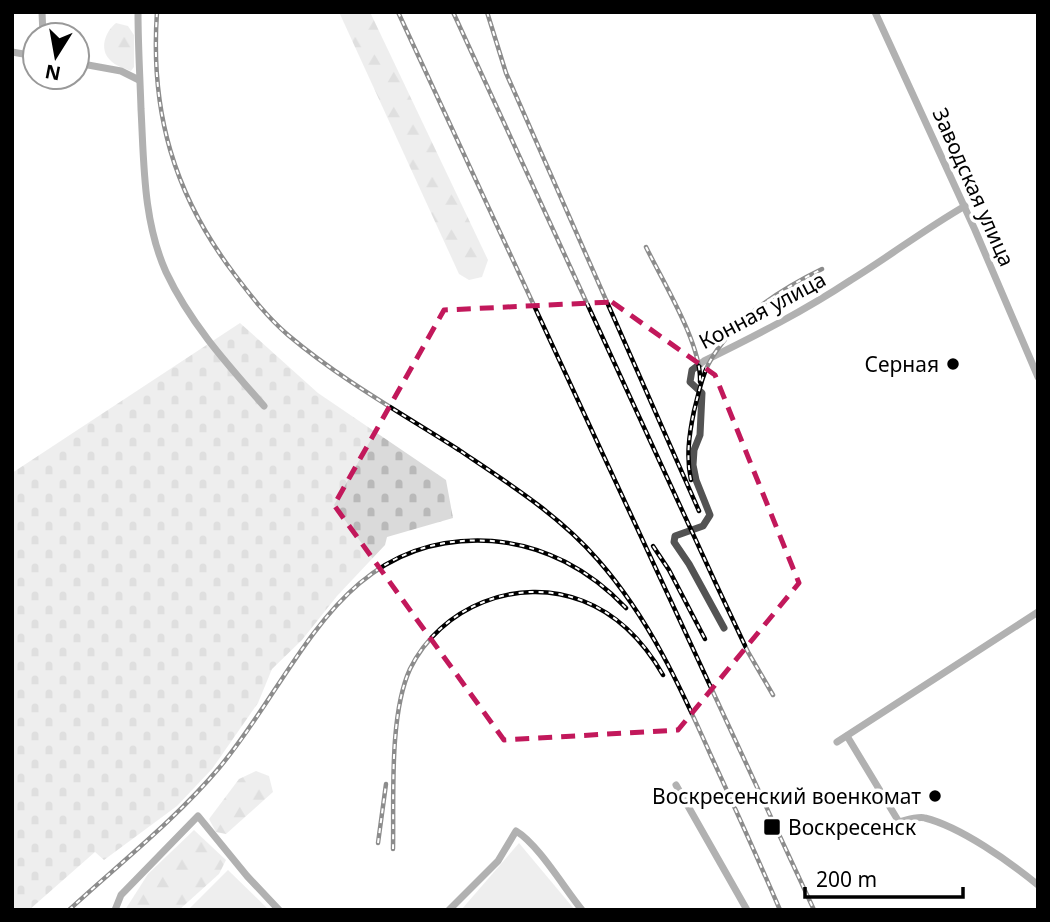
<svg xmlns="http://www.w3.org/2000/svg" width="1050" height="922" font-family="'Noto Sans',sans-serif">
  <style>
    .green { fill: #dadada }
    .forest { fill: url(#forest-firs) }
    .cemetery { fill: url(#cemetery-stones) }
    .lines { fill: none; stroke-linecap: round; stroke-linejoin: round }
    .minor { stroke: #535353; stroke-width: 7 }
    .rail-casing { stroke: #000; stroke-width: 4.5 }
    .rail { stroke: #fff; stroke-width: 2; stroke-dasharray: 5; stroke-linecap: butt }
    .marked { fill: none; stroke: #c2185b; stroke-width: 5; stroke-dasharray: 14 9; stroke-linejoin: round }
    .poi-dot { fill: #000; stroke: #fff; stroke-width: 2.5 }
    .labels { text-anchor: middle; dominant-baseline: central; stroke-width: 7; stroke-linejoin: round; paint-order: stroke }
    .street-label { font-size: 21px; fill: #000; stroke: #fff }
    .poi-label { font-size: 21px; fill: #000; stroke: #fff; text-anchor: end }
  </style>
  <defs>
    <pattern id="forest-firs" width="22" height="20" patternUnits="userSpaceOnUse" patternTransform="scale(1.75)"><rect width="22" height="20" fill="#dadada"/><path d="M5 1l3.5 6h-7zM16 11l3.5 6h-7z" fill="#b9b9b9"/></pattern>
    <pattern id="cemetery-stones" width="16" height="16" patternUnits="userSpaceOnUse" patternTransform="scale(1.75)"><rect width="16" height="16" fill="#dadada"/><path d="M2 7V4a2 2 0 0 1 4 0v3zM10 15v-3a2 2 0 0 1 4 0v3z" fill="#b9b9b9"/></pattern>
  </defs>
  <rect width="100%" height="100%" fill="#fff"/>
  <!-- green -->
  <g class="green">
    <polygon points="519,843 575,910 461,910"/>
    <polygon points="228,870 269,910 188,910"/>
  </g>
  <!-- forest -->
  <g class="forest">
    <polygon points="339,12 370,12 488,260 482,277 469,280 459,274"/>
    <path d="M116 23 128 26 134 35V67L131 71C124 68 115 66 110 60 99 49 105 32 116 23Z"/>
    <polygon points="256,771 269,776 273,792 226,834 216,832 209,819 239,779"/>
    <polygon points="194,830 226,860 219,874 179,910 125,910 148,874"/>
  </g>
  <!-- cemetery -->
  <polygon class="cemetery" points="240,323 318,393 446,480 453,518 387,537 385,545 337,596 302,640 272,669 258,703 212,769 177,806 104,860 95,852 29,910 12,910 12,473"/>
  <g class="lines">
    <!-- minor -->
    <g class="minor">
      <polyline points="42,12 43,35"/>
      <path d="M138 12C138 45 140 77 141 109 144 163 143 221 166 272 190 323 227 364 264 406"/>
      <polyline points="875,12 975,230 1038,377"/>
      <polyline points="12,52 35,56"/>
      <polyline points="77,63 121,71 139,80"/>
      <path d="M724 628 689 564 674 542 675 536 703 526 710 515 696 480 693 465 694 450 700 435 702 393 690 382 692 370 704 361C755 336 804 311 851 280 890 256 925 229 965 206"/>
      <path d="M847 736 899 822C907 820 918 816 925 818 961 827 1010 862 1038 885"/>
      <polyline points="837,742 1038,612"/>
      <polyline points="676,785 747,910"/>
      <polyline points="115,910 121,895 198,816 247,876 279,910"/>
      <path d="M449 910 498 861 516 831C538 844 564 888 582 910"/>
    </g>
    <defs>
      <g id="rail">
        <path d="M157 12C150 112 174 195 235 275 251 296 267 317 288 335 340 379 401 413 459 450 508 483 559 515 598 560 649 618 681 688 712 758 735 808 758 859 780 910"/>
        <polyline points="398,12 814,910"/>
        <polyline points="453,12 716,584 748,652 773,695"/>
        <polyline points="487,12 506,73 699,511"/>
        <path d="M646 247C663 282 702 345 700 382"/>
        <path d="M691 480C686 457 689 435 694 411 698 396 701 379 708 365 730 322 779 290 822 269"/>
        <polyline points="653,546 669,570 705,639"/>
        <polyline points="378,843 386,784"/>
        <path d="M393 849C394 797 389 715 410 669 440 607 518 575 583 601 619 615 644 642 663 675"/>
        <path d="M69 910C119 864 175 820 219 768 299 673 339 531 492 541 544 545 590 570 626 608"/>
      </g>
    </defs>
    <!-- rail casing -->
    <use href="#rail" class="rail-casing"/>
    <!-- rail -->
    <use href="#rail" class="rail"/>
  </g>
  <!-- marked area -->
  <path d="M0 0H1050V922H0ZM612 302 715 375 799 583 678 730 504 740 334 505 444 310Z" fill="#fff" fill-opacity=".55" fill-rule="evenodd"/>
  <path class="marked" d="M612 302 715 375 799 583 678 730 504 740 334 505 444 310Z"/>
  <!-- markers -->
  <g class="poi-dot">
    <circle cx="953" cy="364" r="7"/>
    <circle cx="935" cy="796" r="7"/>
    <rect x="763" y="818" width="18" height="18" rx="3.5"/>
  </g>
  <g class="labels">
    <!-- street labels -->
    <g class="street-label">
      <text transform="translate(974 187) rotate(66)">Заводская улица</text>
      <text transform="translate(762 310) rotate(-28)">Конная улица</text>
    </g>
    <!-- poi labels -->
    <g class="poi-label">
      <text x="939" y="364">Серная</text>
      <text x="921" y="796">Воскресенский военкомат</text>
      <text x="788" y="827" text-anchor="start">Воскресенск</text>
    </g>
  </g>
  <!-- border -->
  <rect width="1050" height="922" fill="none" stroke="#000000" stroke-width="28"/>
  <!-- north arrow -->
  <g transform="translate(56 56) rotate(191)"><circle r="33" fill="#ffffff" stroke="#999999" stroke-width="2"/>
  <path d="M0-5L12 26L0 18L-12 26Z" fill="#000000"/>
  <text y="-10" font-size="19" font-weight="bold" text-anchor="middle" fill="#000000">N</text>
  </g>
  <!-- scale -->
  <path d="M805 887v10h158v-10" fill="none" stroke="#000000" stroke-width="3.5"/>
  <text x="816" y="887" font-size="21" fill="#000000" stroke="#ffffff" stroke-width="5" paint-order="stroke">200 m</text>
</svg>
